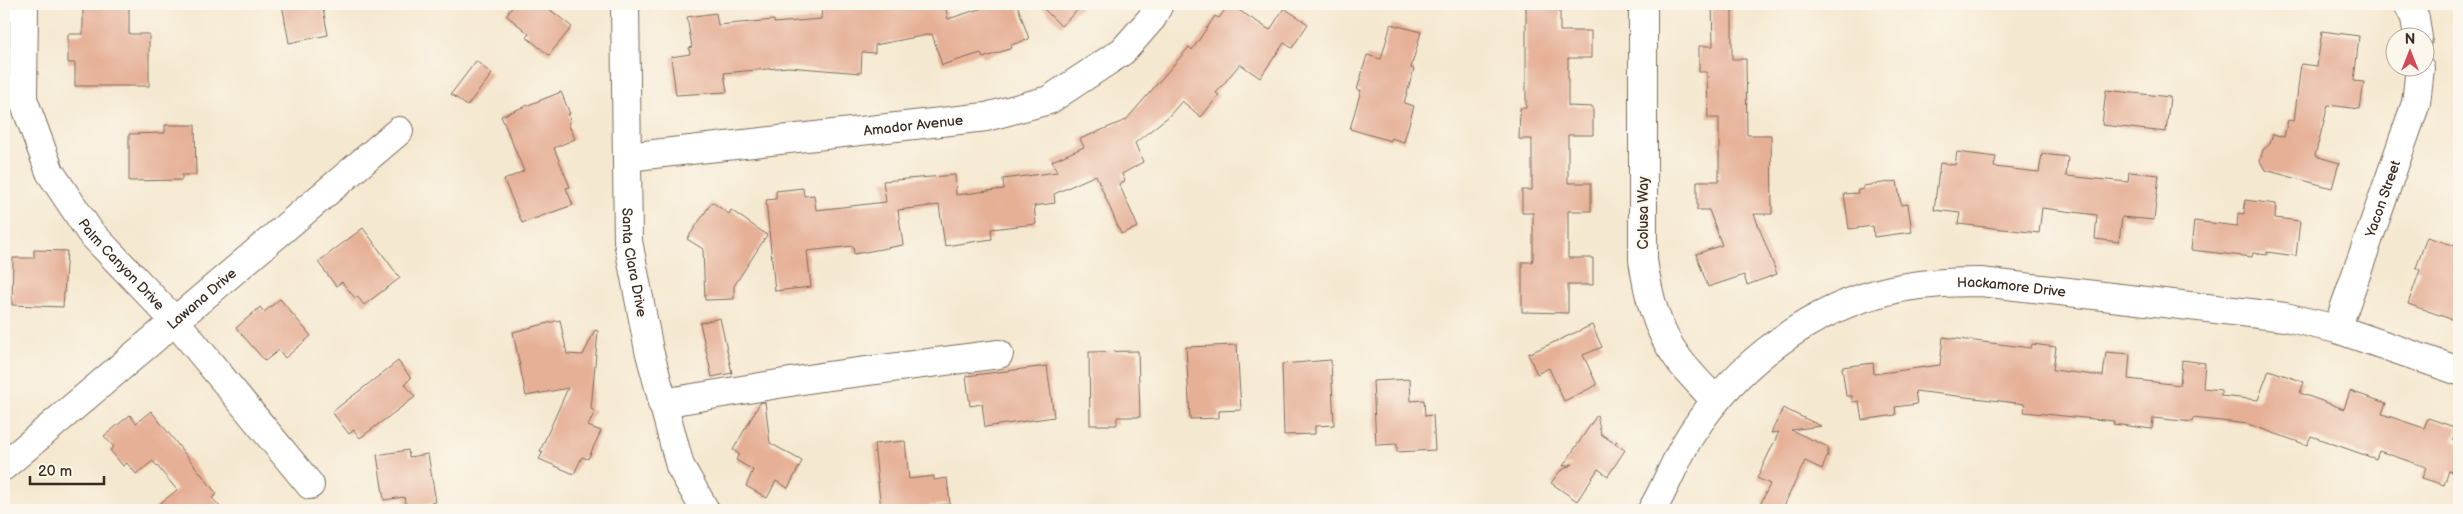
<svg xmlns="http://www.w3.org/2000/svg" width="2463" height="514" font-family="'Balsamiq Sans',sans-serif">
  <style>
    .building { fill: #e6b097 }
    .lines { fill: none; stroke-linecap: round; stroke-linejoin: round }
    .minor-casing { stroke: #7c6c5c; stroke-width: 30 }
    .minor { stroke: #fff; stroke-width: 28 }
    .labels { text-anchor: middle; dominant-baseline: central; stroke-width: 4; stroke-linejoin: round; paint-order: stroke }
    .street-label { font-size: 14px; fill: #3b2a1e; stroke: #fbf7ec }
  </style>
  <rect width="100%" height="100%" fill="#fbf7ec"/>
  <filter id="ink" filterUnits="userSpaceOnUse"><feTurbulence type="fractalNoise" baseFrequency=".02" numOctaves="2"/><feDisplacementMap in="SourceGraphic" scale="10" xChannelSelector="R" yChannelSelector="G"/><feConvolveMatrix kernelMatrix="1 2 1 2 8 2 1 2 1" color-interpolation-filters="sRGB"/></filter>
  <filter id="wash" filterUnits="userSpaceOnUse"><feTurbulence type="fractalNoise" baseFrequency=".0096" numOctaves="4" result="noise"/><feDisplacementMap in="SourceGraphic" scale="20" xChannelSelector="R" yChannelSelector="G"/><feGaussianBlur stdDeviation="1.12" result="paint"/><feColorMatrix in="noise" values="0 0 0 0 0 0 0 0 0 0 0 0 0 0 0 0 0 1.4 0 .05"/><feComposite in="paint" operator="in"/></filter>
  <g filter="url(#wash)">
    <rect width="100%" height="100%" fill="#f5e8d0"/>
    <g id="blocks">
      <!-- building -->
      <g class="building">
        <polygon points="83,4 129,4 129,34 149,34 149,86 75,86 75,63 68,63 68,34 83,34"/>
        <polygon points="282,4 322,4 328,35 289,43"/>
        <polygon points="515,4 543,4 572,27 549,55 526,37 529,34 506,15"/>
        <polygon points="822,4 945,4 948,19 995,4 1017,4 1029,39 1011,45 1012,48 983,58 981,53 942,65 932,34 875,45 875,53 862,52 861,73 788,67 724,73 727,92 676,95 671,57 690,54 689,48 692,47 687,17 716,13 718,25 774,20 774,23 821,19"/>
        <polygon points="1039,4 1084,4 1061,26"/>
        <polygon points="1229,4 1270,30 1284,8 1308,24 1292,48 1284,43 1260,78 1240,64 1216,93 1219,95 1201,117 1182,101 1169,116 1135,143 1143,162 1122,174 1125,181 1119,184 1138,227 1121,234 1096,175 1054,194 1055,203 1034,206 1036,224 991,229 992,239 945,246 939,205 898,210 903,245 854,254 853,246 807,251 811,287 775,291 766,200 776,199 776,191 803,188 804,196 814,195 816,210 886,202 883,181 955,175 956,195 1004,189 1003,179 1057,172 1052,161 1084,147 1080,139 1126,120 1189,47 1192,50 1215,16 1219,18"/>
        <polygon points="1526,4 1560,4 1560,31 1591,31 1591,58 1568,58 1568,106 1593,107 1593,135 1568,135 1568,183 1591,183 1591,211 1568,211 1568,258 1593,258 1593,285 1568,285 1568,313 1522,312 1522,262 1532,262 1533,258 1533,213 1522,213 1522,190 1532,190 1532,139 1519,139 1520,108 1526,108"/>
        <polygon points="1712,4 1732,4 1732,59 1746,59 1747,135 1771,135 1772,214 1754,214 1777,274 1747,285 1744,275 1708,287 1696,254 1722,245 1709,210 1697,210 1697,181 1719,181 1719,118 1708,118 1707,72 1699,72 1699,46 1713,46"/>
        <polygon points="1391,24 1421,32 1411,68 1414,69 1404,103 1414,106 1404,142 1391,138 1391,141 1350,129 1361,90 1357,90 1367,55 1381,59"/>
        <polygon points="2322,31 2359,36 2354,81 2364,82 2360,109 2328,105 2315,156 2339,163 2332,188 2265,170 2260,161 2263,150 2270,144 2273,134 2284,137 2288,120 2294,121 2301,64 2317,66"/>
        <polygon points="476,61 492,74 467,106 451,94"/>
        <polygon points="2106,90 2170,97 2166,132 2102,125"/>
        <polygon points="561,92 570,114 568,114 571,121 568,123 575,139 554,148 570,187 566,188 573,205 522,223 504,180 524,171 501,116"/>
        <polygon points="165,125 195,125 196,175 182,175 182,180 129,181 129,134 165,133"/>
        <polygon points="1957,152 1996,157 1994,167 2039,172 2042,154 2068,157 2066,176 2128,182 2129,172 2159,175 2154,220 2122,217 2119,242 2095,239 2097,215 2042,208 2039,233 1958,224 1960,213 1934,210 1940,163 1955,165"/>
        <polygon points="1897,181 1901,205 1908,204 1912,232 1874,237 1873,226 1849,229 1844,194 1858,193 1857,190 1864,189 1863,186"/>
        <polygon points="2245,200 2276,204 2275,218 2300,221 2296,256 2267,252 2267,255 2253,253 2252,257 2191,250 2194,221 2237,226 2238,213 2244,214"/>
        <polygon points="712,202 729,214 731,210 767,235 734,286 734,299 705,300 703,249 687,239"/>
        <polygon points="363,228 400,278 364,305 357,296 355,298 342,282 336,286 318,262"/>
        <polygon points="2427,237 2459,247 2459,322 2408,304 2420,270 2416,268"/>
        <polygon points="34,250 67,251 63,307 12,305 13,258 34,258"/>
        <polygon points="280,299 311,336 285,358 279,350 265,361 236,328 260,307 264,312"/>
        <polygon points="720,318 732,373 712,377 700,323"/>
        <polygon points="560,320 567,354 583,355 595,330 598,331 591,409 595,411 588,426 601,431 588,459 582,457 574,474 539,459 543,452 540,451 568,388 526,396 513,332"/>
        <polygon points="1592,325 1602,347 1583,355 1597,385 1564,401 1549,368 1537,374 1528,354"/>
        <polygon points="1943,337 2031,348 2032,344 2056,347 2053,370 2103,376 2106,352 2130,354 2128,379 2180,385 2182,360 2205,363 2203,388 2221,390 2221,396 2258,400 2269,370 2304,382 2300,393 2344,409 2350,391 2386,403 2382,414 2424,428 2428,418 2457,428 2453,440 2459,442 2459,474 2449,471 2444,485 2422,478 2426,467 2379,451 2376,459 2311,436 2307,445 2248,424 2193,418 2192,422 2153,418 2152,429 2113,424 2114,421 2024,412 2025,404 1915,391 1917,404 1895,407 1896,415 1862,420 1859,401 1852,402 1852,396 1846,396 1842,367 1873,363 1874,374 1940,365"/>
        <polygon points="1237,345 1241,410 1219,411 1219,418 1190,419 1186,347"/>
        <polygon points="1138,351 1140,417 1117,417 1117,425 1090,425 1089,352"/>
        <polygon points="1331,360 1334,425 1315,426 1315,434 1284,435 1282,364"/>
        <polygon points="398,361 411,378 405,384 415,397 360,438 354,430 349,434 332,412"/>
        <polygon points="1047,366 1054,417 985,427 982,404 970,406 966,376"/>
        <polygon points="1410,379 1411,401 1424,400 1425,416 1433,415 1435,450 1397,452 1397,444 1376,445 1373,381"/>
        <polygon points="765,402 770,443 802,461 788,488 776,481 767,498 746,486 753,470 736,460 739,454 733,450 760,403"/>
        <polygon points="1783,408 1821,426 1791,430 1828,447 1828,455 1822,469 1805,461 1782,510 1776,510 1761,503 1770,484 1757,478 1779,432 1771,433"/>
        <polygon points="151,411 217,494 212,498 223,510 152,510 177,490 153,461 136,474 127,463 123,466 110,450 114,447 104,436 130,415 136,423"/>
        <polygon points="1597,415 1601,434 1614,443 1617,441 1615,444 1625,450 1608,476 1598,469 1577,501 1551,483 1560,471 1573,464 1563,466"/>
        <polygon points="905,441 909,479 934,476 934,480 947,478 950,504 926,506 926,510 881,510 874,444"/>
        <polygon points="408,450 409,457 428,454 436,502 406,507 404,497 384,500 377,455"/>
      </g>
    </g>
  </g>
  <g filter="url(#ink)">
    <use href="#blocks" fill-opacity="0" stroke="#7c6c5c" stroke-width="1"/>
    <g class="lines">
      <defs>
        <g id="minor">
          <path id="s1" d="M24 4 23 99 50 172 90 232 175 321 310 485"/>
          <path id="s2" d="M625 4 628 241 649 350 680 466 705 510"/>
          <path d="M1643 4V260C1648 294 1656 329 1677 357 1688 373 1703 386 1715 401"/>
          <polyline points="2408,4 2415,18 2418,38"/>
          <path id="s3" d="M627 157 986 117 1049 100 1123 51 1152 18 1159 4"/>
          <path id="s4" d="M2337 329 2416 103 2420 68"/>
          <polyline points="662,403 821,377 999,354"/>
          <path id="s5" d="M4 466 399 131"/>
          <path id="s6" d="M1652 510C1667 485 1676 457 1692 433 1737 364 1810 308 1891 290 1921 283 1951 282 1981 282L2285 317 2337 329 2459 371"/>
        </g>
      </defs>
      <!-- minor casing -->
      <use href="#minor" class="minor-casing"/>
      <!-- minor -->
      <use href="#minor" class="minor"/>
    </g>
  </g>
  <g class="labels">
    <!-- street labels -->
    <g class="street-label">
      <text stroke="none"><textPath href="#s3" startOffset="288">Amador Avenue</textPath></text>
      <text stroke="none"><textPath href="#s4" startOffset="138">Yacon Street</textPath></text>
      <text transform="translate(1643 213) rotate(-90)">Colusa Way</text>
      <text stroke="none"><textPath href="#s1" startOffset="290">Palm Canyon Drive</textPath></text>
      <text stroke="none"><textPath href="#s2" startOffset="259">Santa Clara Drive</textPath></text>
      <text stroke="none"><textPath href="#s6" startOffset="459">Hackamore Drive</textPath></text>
      <text stroke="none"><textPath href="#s5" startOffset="259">Lawana Drive</textPath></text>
    </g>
  </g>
  <!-- margin -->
  <rect width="2463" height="514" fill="none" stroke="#fbf7ec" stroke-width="20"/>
  <!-- north arrow -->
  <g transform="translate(2410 52)"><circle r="24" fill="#fbf7ec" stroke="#aea59a"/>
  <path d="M0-4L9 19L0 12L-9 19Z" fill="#d1495b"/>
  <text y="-8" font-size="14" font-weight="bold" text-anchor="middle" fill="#3b2a1e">N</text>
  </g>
  <!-- scale -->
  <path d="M30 476v8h74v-8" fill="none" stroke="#3b2a1e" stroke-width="2.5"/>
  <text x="38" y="476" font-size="15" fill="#3b2a1e" stroke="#fbf7ec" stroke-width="4" paint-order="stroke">20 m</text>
</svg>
